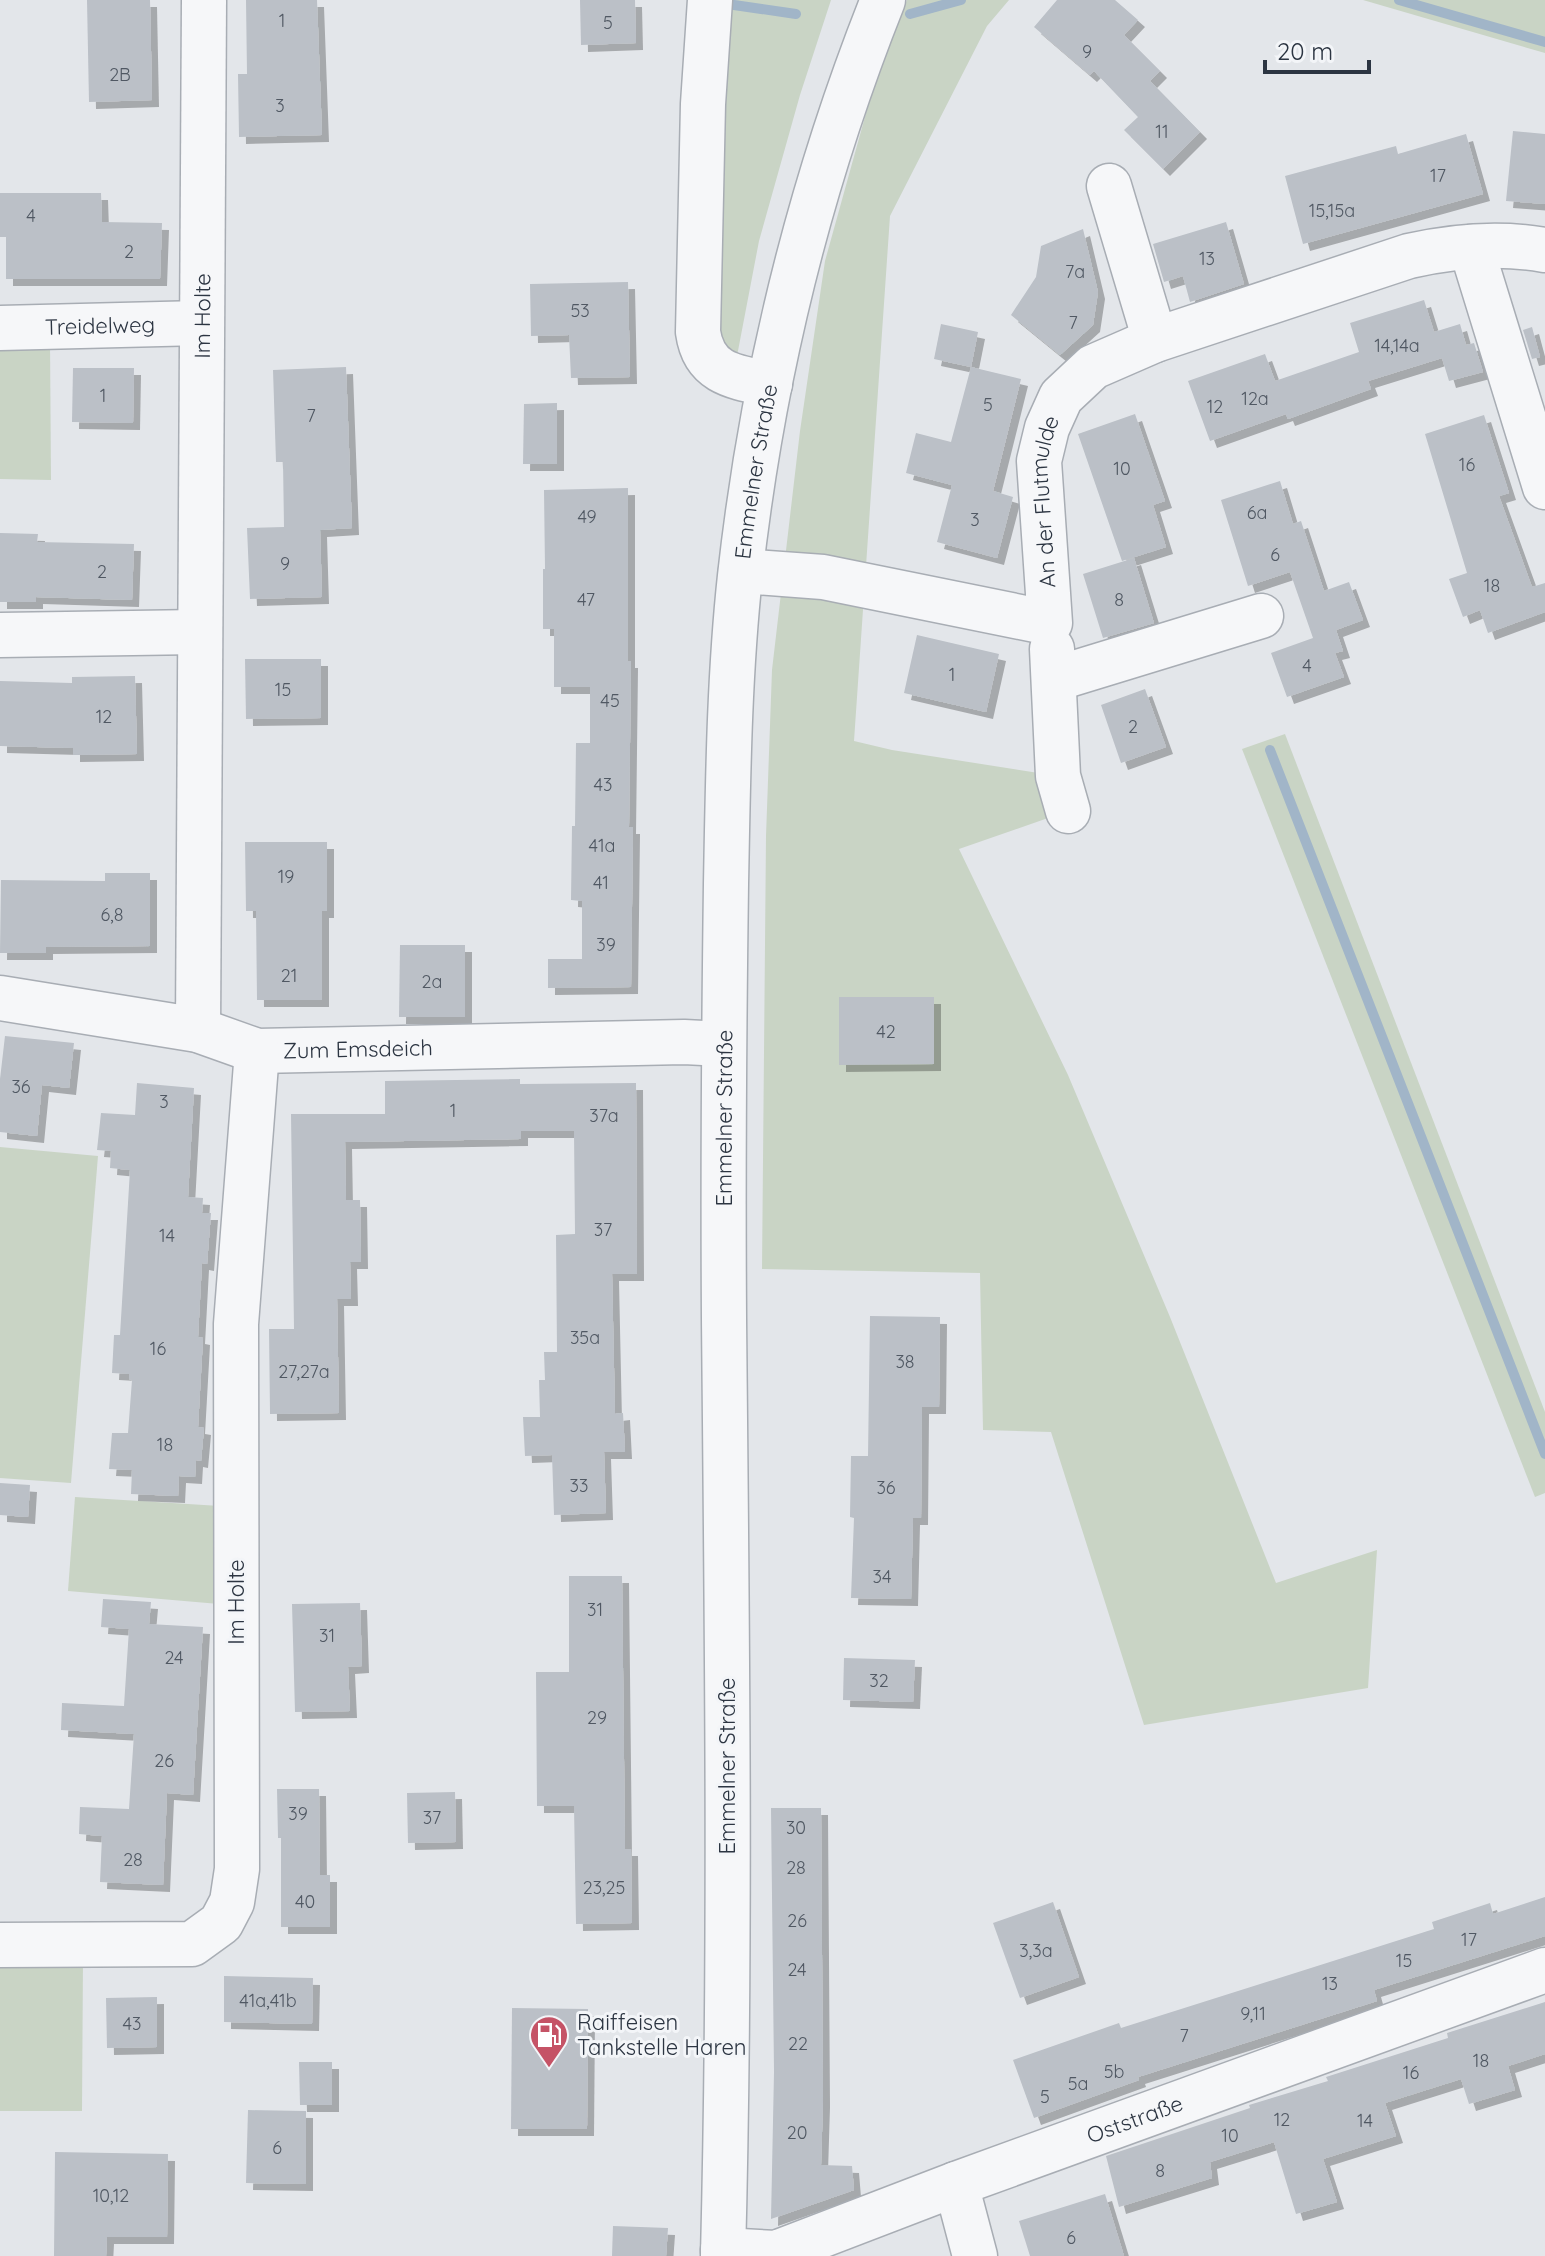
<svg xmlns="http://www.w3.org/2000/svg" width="1545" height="2256" font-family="Quicksand,sans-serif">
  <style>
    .green { fill: #c9d4c5 }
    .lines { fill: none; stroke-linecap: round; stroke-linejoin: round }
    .stream { stroke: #a1b5c8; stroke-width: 10 }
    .building { fill: #bbc0c7; filter: url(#shadow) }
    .minor-casing { stroke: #a8adb4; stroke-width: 47 }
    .minor { stroke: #f6f7f9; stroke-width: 44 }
    .labels { text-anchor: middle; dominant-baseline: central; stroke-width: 6; stroke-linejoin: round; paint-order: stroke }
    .number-label { font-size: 18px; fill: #505863 }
    .street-label { font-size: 22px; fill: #2c3542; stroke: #f3f5f8 }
    .poi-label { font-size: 22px; fill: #2c3542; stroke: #f3f5f8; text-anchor: start }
  </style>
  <defs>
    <filter id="shadow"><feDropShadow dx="7" dy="7" stdDeviation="0" flood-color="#0004"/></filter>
  </defs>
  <rect width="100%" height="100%" fill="#e3e6ea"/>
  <!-- green -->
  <g class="green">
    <polygon points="728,0 831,0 800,95 759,241 733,377 712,306"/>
    <polygon points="907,0 1009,0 987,26 890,216 854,741 892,750 1058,776 1068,811 959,849 1068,1075 1170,1317 1276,1583 1377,1550 1368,1688 1144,1725 1051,1432 983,1430 980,1273 762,1269 766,836 772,670 800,431 825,261 873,88"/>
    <polygon points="1363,0 1545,0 1545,53"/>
    <polygon points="50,340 51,480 0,479 0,341"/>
    <polygon points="1285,734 1545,1412 1545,1493 1535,1497 1242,749"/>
    <polygon points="0,1147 98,1156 71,1483 0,1478"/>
    <polygon points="75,1497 220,1506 219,1604 68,1591"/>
    <polygon points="83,1958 82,2111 0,2111 0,1959"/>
  </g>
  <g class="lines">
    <!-- stream -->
    <g class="stream">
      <polyline points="725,0 734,5 796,14"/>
      <polyline points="1399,0 1545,42"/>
      <polyline points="910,14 961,0"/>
      <polyline points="1270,750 1545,1454"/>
    </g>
  </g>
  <!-- building -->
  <g class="building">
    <polygon points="87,0 150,0 152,100 89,102"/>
    <polygon points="246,0 317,0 322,135 239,137 238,74 247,74"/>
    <polygon points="580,0 635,0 636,43 581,45"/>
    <polygon points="1057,0 1115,0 1138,20 1124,35 1160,71 1150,81 1200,132 1163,169 1124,130 1138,117 1094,71 1090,75 1034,27"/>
    <polygon points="1513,131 1545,134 1545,204 1506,201"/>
    <polygon points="1466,134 1483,194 1303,244 1285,176 1396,146 1398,154"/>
    <polygon points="0,193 101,193 102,222 162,223 160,279 6,279 6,237 0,237"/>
    <polygon points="1226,222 1244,284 1190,302 1183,276 1164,282 1153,244"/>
    <polygon points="1083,229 1098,292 1093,325 1060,355 1011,315 1036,277 1041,246"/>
    <polygon points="628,282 630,377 571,378 569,335 531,336 530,284"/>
    <polygon points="1424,300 1434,332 1460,324 1466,345 1474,343 1483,372 1449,381 1442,358 1368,381 1371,389 1288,419 1286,414 1210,441 1188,381 1265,354 1275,381 1359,352 1350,323"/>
    <polygon points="941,324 978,332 971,367 934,359"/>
    <polygon points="1532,327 1540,357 1532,359 1523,330"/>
    <polygon points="346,367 352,528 320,530 322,597 250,599 247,528 284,527 283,462 276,462 273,370"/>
    <polygon points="971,367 1021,379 993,491 1013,497 997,558 937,542 952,485 906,473 916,433 951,442"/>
    <polygon points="73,368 134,368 133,423 72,422"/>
    <polygon points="557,403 557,464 523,464 524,404"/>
    <polygon points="1135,414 1165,501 1153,505 1166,547 1122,561 1078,434"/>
    <polygon points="1484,415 1509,493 1499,496 1532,587 1545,583 1545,612 1488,633 1480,610 1463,617 1449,579 1467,573 1425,434"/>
    <polygon points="1280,481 1293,524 1301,521 1324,591 1349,582 1363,620 1336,630 1343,651 1335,653 1344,677 1287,697 1271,653 1313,638 1290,572 1248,586 1221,500"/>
    <polygon points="628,488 628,661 631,661 629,827 633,827 631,987 548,988 548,959 582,959 582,901 571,900 572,826 575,826 576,743 590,743 590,687 554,687 554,629 543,629 543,569 545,569 544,490"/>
    <polygon points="0,533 38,534 37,542 134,544 132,600 36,597 36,602 0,602"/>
    <polygon points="1134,558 1154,623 1103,638 1083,574"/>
    <polygon points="917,635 999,654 986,712 904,693"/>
    <polygon points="245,659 321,659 321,718 246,719"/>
    <polygon points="135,676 137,754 73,755 73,748 0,746 0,681 72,683 72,677"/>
    <polygon points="1145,689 1166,747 1121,763 1101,705"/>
    <polygon points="245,842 327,842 327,911 322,911 322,1000 257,1000 256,911 246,911"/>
    <polygon points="105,873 150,873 150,946 46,947 46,953 0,953 1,880 105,881"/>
    <polygon points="400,945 465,945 465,1017 399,1017"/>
    <polygon points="839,997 934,997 934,1064 839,1065"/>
    <polygon points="5,1036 74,1043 69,1088 42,1085 37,1136 0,1132 0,1079"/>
    <polygon points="520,1079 520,1084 636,1083 637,1274 612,1274 615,1414 623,1413 625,1452 604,1452 606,1513 554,1515 552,1455 525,1456 523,1417 540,1417 539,1380 545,1380 544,1352 557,1352 556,1235 575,1234 574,1131 521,1131 521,1139 345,1142 346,1200 360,1200 361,1262 350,1262 351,1299 337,1299 339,1413 270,1414 269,1329 294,1329 291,1114 385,1114 385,1081"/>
    <polygon points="137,1083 194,1088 188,1197 203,1198 202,1213 211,1213 207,1264 202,1263 198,1337 203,1338 198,1427 204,1428 201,1461 196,1460 195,1477 179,1476 178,1496 131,1494 132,1470 109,1469 112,1433 128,1433 132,1380 129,1379 129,1374 112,1373 114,1335 120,1335 130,1170 110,1168 111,1151 97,1150 101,1113 135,1115"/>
    <polygon points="870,1316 940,1317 939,1407 922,1407 921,1518 913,1518 911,1599 851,1598 854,1518 850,1517 851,1456 868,1456"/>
    <polygon points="0,1483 30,1485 28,1517 0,1515"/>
    <polygon points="569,1576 622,1576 625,1849 631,1849 632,1923 576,1924 574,1806 537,1806 536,1672 569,1672"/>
    <polygon points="103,1599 151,1602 149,1624 203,1627 193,1795 167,1793 163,1885 100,1882 102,1836 79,1834 80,1807 129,1809 134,1734 61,1730 62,1703 124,1706 129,1629 101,1627"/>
    <polygon points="360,1603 362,1666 348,1667 350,1711 295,1712 292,1604"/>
    <polygon points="844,1658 915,1660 913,1702 843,1700"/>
    <polygon points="277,1789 319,1789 320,1875 330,1875 330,1927 281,1927 281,1838 278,1838"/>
    <polygon points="455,1792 456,1842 408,1843 407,1793"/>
    <polygon points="771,1808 821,1808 823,2100 821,2165 852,2166 854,2190 771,2219 774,2072"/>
    <polygon points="1545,1897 1545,1936 1374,1990 1377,2001 1138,2077 1139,2080 1034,2118 1013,2060 1119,2023 1121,2028 1434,1929 1432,1922 1490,1903 1493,1914"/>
    <polygon points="1053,1902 1079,1977 1020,1998 993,1923"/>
    <polygon points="224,1976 313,1978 312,2024 224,2022"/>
    <polygon points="157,1997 157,2047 107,2048 106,1998"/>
    <polygon points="1545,2002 1545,2054 1508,2066 1515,2090 1469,2104 1461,2079 1385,2103 1396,2136 1323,2159 1337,2202 1296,2214 1274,2142 1210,2162 1212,2178 1119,2207 1106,2156 1250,2108 1249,2105 1328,2081 1326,2077 1448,2038 1447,2033"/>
    <polygon points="512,2008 588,2009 587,2129 511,2129"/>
    <polygon points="299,2062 332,2062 332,2105 300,2105"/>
    <polygon points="248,2110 306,2111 306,2184 246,2183"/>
    <polygon points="55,2152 168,2154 167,2237 107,2237 106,2256 54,2256"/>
    <polygon points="1105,2194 1124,2256 1030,2256 1019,2221"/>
    <polygon points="613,2226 668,2228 666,2256 612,2256"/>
  </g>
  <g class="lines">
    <defs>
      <g id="minor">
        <path d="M710 0 703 104 698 332C704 374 734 377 770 384"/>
        <polyline points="1109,186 1155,340"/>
        <polyline points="1471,247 1545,487"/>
        <path id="s1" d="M0 328 201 323"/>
        <path id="s2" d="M741 571 823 577 1050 623 1039 461 1047 428 1061 397 1093 367 1155 340 1409 256C1453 246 1500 242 1545 250"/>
        <polyline points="0,635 199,632"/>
        <polyline points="1052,649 1058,776 1068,811"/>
        <polyline points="1055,679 1261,616"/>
        <path id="s3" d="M0 998 198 1030 257 1051 684 1042 723 1044"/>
        <path id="s4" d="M198 1030 204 0"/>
        <polyline points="0,1945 192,1944 221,1923 232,1902 237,1869 236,1324 257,1051"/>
        <polyline points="956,2184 975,2256"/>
        <path id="s5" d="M723 2250 776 2253 956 2184 1545 1970"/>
        <path id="s6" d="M723 2256C731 1944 727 1631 724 1318 723 1173 724 1029 726 884 728 781 729 678 740 576 762 379 810 183 883 0"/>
      </g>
    </defs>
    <!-- minor casing -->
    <use href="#minor" class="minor-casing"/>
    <!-- minor -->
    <use href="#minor" class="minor"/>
  </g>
  <!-- icons -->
  <defs>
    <symbol id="fuel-pin" viewBox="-11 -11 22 30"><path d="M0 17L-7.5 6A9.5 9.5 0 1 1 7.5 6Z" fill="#c55366" stroke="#f3f5f8"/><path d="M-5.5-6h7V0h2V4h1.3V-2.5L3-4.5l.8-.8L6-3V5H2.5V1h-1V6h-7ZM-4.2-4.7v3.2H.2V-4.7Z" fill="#fff"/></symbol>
  </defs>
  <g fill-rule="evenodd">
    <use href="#fuel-pin" x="527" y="2013" width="44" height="60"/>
  </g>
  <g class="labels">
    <!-- number labels -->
    <g class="number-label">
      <text x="282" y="20">1</text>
      <text x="608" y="22">5</text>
      <text x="1087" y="51">9</text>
      <text x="120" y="74">2B</text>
      <text x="280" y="105">3</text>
      <text x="1162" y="131">11</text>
      <text x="1438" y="175">17</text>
      <text x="1332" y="210">15,15a</text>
      <text x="31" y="215">4</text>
      <text x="129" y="251">2</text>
      <text x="1207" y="258">13</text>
      <text x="1075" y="271">7a</text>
      <text x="580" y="310">53</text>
      <text x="1073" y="322">7</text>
      <text x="1397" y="345">14,14a</text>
      <text x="103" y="395">1</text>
      <text x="1255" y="398">12a</text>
      <text x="988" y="404">5</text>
      <text x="1215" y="406">12</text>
      <text x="311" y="415">7</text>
      <text x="1467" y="464">16</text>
      <text x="1122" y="468">10</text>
      <text x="1257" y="512">6a</text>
      <text x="587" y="516">49</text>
      <text x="975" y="519">3</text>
      <text x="1275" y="554">6</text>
      <text x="285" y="563">9</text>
      <text x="102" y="571">2</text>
      <text x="1492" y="585">18</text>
      <text x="586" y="599">47</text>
      <text x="1119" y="599">8</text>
      <text x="1307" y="665">4</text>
      <text x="952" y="674">1</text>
      <text x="283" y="689">15</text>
      <text x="610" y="700">45</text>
      <text x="104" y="716">12</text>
      <text x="1133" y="726">2</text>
      <text x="603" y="784">43</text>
      <text x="602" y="845">41a</text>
      <text x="286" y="876">19</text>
      <text x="601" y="882">41</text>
      <text x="112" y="914">6,8</text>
      <text x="606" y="944">39</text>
      <text x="289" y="975">21</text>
      <text x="432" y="981">2a</text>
      <text x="886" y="1031">42</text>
      <text x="21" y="1086">36</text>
      <text x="164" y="1101">3</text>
      <text x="453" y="1110">1</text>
      <text x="604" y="1115">37a</text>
      <text x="603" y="1229">37</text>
      <text x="167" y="1235">14</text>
      <text x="585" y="1337">35a</text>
      <text x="158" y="1348">16</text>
      <text x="905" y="1361">38</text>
      <text x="304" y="1371">27,27a</text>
      <text x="165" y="1444">18</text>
      <text x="579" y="1485">33</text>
      <text x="886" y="1487">36</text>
      <text x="882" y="1576">34</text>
      <text x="595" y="1609">31</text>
      <text x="327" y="1635">31</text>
      <text x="174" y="1657">24</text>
      <text x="879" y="1680">32</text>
      <text x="597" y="1717">29</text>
      <text x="164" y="1760">26</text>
      <text x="298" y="1813">39</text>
      <text x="432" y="1817">37</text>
      <text x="796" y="1827">30</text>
      <text x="133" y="1859">28</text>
      <text x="796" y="1867">28</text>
      <text x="604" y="1887">23,25</text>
      <text x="305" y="1901">40</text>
      <text x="797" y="1920">26</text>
      <text x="1469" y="1939">17</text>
      <text x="1036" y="1950">3,3a</text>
      <text x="1404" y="1960">15</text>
      <text x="797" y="1969">24</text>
      <text x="1330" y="1983">13</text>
      <text x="268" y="2000">41a,41b</text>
      <text x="1253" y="2013">9,11</text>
      <text x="132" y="2023">43</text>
      <text x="1184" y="2035">7</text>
      <text x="798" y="2043">22</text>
      <text x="1481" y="2060">18</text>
      <text x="1114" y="2071">5b</text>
      <text x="1411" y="2072">16</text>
      <text x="1078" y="2083">5a</text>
      <text x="1045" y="2096">5</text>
      <text x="1282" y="2119">12</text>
      <text x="1365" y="2120">14</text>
      <text x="797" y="2132">20</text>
      <text x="1230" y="2135">10</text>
      <text x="277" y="2147">6</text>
      <text x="1160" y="2170">8</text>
      <text x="111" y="2195">10,12</text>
      <text x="1071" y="2237">6</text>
    </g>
    <!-- street labels -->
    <g class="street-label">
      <text stroke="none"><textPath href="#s4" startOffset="714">Im Holte</textPath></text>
      <text stroke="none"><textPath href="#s1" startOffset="100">Treidelweg</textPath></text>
      <text stroke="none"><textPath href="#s6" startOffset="1786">Emmelner Straße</textPath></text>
      <text stroke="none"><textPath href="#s2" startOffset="436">An der Flutmulde</textPath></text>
      <text stroke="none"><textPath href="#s3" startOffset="364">Zum Emsdeich</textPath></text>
      <text stroke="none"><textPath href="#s6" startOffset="1138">Emmelner Straße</textPath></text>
      <text transform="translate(236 1602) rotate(-90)">Im Holte</text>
      <text transform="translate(727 1766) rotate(-90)">Emmelner Straße</text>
      <text stroke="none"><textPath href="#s5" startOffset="436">Oststraße</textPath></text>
    </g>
    <!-- poi labels -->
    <g class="poi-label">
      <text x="577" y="2022">Raiffeisen<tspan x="577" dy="25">Tankstelle Haren</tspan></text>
    </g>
  </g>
  <!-- scale -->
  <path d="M1265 60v12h104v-12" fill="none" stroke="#2c3542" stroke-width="4"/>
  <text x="1277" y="60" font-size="24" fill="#2c3542" stroke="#f3f5f8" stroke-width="6" paint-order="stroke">20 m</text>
</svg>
